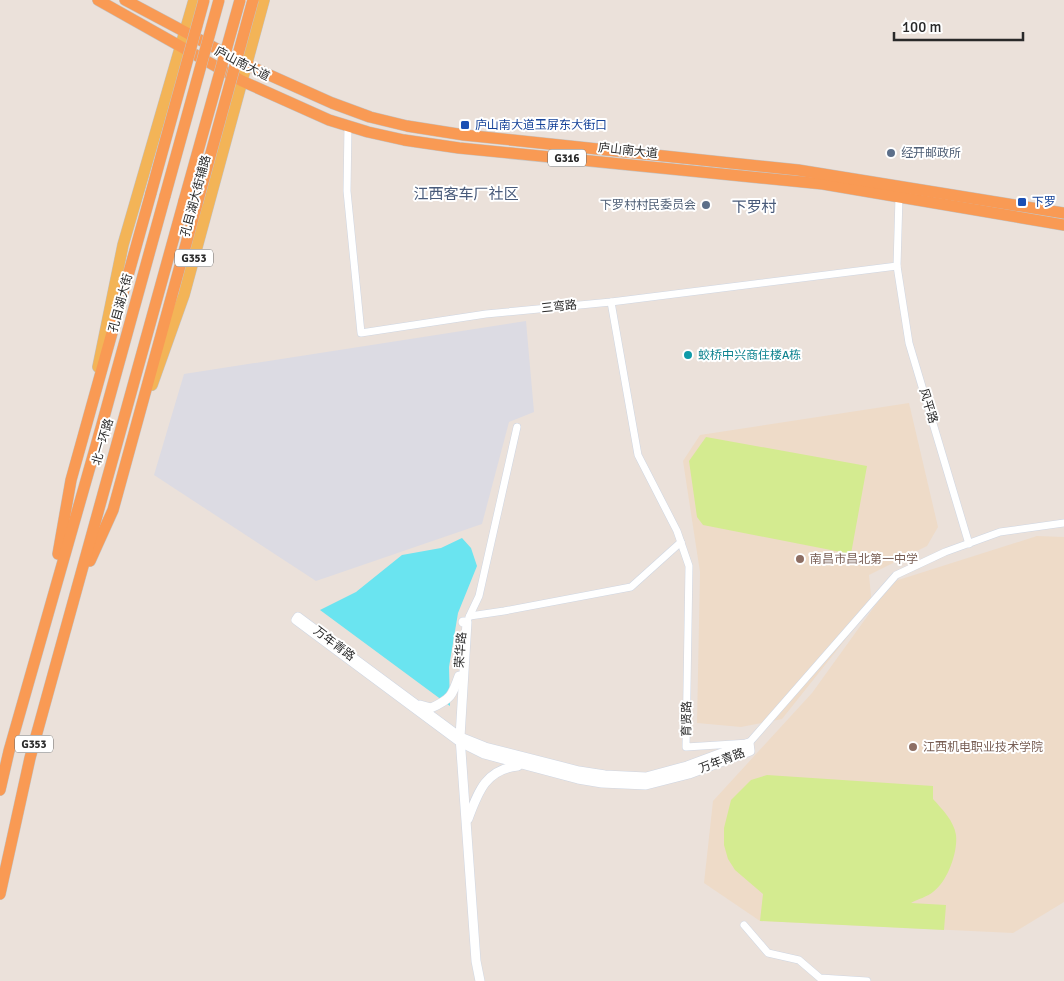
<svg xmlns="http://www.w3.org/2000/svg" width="1064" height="981" font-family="Signika,'Noto Sans SC',sans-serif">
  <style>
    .industrial { fill: #dcdbe3 }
    .education { fill: #eedbc8 }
    .pitch { fill: #d4eb90 }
    .water { fill: #6ae4f0 }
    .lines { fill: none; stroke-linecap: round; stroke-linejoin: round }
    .minor-casing { stroke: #cfd6e2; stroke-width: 8 }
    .tertiary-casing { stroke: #cfd6e2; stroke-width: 10 }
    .primary-casing { stroke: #c3c3c3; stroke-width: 12 }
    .trunk-casing { stroke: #c3c3c3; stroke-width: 12 }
    .minor { stroke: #fff; stroke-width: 7 }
    .tertiary { stroke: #fff; stroke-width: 9 }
    .primary { stroke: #f3b457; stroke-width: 11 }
    .trunk { stroke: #f99a54; stroke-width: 11 }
    .trunk-bridge-casing { stroke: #c3c3c3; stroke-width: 12; stroke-linecap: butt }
    .trunk-bridge { stroke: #f99a54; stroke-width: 11 }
    .transit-dot { fill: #1a4fb4; stroke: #fff; stroke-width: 2 }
    .service-dot { fill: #5c6f8a; stroke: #fff; stroke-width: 2 }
    .culture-dot { fill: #0f9aa8; stroke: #fff; stroke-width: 2 }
    .education-dot { fill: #8d6e63; stroke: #fff; stroke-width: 2 }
    .labels { text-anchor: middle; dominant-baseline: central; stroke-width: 4; stroke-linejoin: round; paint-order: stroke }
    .shield { fill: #fff; stroke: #696969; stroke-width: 1 }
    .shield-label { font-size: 11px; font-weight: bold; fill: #292929 }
    .street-label { font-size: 12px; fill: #292929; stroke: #fff }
    .transit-label { font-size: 12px; fill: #164399; stroke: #fff; text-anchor: start }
    .service-label { font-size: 12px; fill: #4e5e75; stroke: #fff; text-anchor: start }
    .culture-label { font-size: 12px; fill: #0d838f; stroke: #fff; text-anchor: start }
    .education-label { font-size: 12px; fill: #785e54; stroke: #fff; text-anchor: start }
    .quarter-label { font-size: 15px; fill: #485a7a; stroke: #fff }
  </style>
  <rect width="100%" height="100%" fill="#ebe1da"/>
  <!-- industrial -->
  <polygon class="industrial" points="526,321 534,412 509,422 482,524 316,581 154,475 184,374"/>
  <!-- education -->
  <g class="education">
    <polygon points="909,403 938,527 927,546 869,575 872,606 782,719 741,727 697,723 700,572 683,461 700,435"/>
    <polygon points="1037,536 1064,537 1064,902 1013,933 760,921 704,883 713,801 812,693 892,582"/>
  </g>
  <!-- pitch -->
  <g class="pitch">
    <polygon points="706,437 867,466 851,554 703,525 697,517 689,461"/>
    <path d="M767 775 933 786V799C942 809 954 821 956 835 958 853 947 882 933 892 927 897 918 899 911 903L946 905 944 930 760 921 763 894 735 870 728 859 724 845V828L731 800 751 780Z"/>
  </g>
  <!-- water -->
  <polygon class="water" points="462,538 471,548 477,566 458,613 449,667 450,706 320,610 356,592 402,555 441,548"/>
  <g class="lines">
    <defs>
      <g id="minor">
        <polyline points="348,126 347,191 361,333 486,314 611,302 897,266 899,197"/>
        <polyline points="897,266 909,343 969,544"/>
        <polyline points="611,302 638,455 677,531 689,566 686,747 749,743 896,575 945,552 1000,532 1064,523"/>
        <polyline points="470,616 504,611 631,587 681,542"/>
        <polyline points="469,617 479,596 517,427"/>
        <polyline points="744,925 768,953 799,960 820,978 867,981"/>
      </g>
      <g id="tertiary">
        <polygon points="298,617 460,737 485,747 579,771 605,775 646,777 687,766 749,743 750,751 689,774 646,785 602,783 578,779 484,754 460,742 296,620"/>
        <polyline points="463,622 467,622 460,737 476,961 480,981"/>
        <path d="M420 705 431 708C451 699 452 696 459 676"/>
        <path d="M468 819C478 792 486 769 518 766"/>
      </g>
      <g id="primary">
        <polyline points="98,367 123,245 194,0"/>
        <polyline points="152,385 184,295 264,0"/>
      </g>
      <g id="trunk">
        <polyline points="98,0 242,81 329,120 368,132 404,140 459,148 823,184 1064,225"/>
        <polyline points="125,0 247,65 332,103 370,117 407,126 464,135 798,170 1064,213"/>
        <polyline points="58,554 71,480 151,193"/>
        <polyline points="90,561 113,510 197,204"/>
        <polyline points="0,790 9,751 101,428 165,196"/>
        <polyline points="0,894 30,758 184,201"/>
      </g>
    </defs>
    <!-- minor casing -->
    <use href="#minor" class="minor-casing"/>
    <!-- tertiary casing -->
    <use href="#tertiary" class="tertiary-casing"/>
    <!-- primary casing -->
    <use href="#primary" class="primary-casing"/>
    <!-- trunk casing -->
    <use href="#trunk" class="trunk-casing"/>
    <!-- minor -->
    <use href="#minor" class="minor"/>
    <!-- tertiary -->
    <use href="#tertiary" class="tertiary"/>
    <!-- primary -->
    <use href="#primary" class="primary"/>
    <!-- trunk -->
    <use href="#trunk" class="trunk"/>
    <defs>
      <g id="trunk-bridge">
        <polyline points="151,193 204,0"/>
        <polyline points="165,196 219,0"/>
        <polyline points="184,201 240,0"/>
        <polyline points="197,204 253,0"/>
      </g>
    </defs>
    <!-- trunk-bridge casing -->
    <use href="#trunk-bridge" class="trunk-bridge-casing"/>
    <!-- trunk-bridge -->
    <use href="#trunk-bridge" class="trunk-bridge"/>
  </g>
  <!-- markers -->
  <g class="transit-dot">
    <rect x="460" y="120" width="10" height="10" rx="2.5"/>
    <rect x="1017" y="197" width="10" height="10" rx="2.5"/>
  </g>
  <g class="service-dot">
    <circle cx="891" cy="153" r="5"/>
    <circle cx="706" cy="205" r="5"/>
  </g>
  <circle class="culture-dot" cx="688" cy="355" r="5"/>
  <g class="education-dot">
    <circle cx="800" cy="559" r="5"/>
    <circle cx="913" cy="747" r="5"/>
  </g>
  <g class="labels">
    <!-- shield labels -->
    <g class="shield">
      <rect x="548" y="149.5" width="38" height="17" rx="4"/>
      <rect x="175" y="249.5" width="38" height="17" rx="4"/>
      <rect x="15" y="735.5" width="38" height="17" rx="4"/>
    </g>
    <g class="shield-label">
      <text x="567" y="158">G316</text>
      <text x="194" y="258">G353</text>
      <text x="34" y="744">G353</text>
    </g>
    <!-- street labels -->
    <g class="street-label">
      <text transform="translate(242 64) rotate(27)">庐山南大道</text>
      <text transform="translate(628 151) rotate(6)">庐山南大道</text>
      <text transform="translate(196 196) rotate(-75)">孔目湖大街辅路</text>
      <text transform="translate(121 303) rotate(-75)">孔目湖大街</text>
      <text transform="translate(559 307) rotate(-6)">三弯路</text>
      <text transform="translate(928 406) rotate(73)">风平路</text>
      <text transform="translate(103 442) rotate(-74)">北一环路</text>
      <text transform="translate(334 644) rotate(37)">万年青路</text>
      <text transform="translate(461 650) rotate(-86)">荣华路</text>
      <text transform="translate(687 719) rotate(-89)">育贤路</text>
      <text transform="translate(722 761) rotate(-21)">万年青路</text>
    </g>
    <!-- transit labels -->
    <g class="transit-label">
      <text x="475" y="125">庐山南大道玉屏东大街口</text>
      <text x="1032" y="202">下罗</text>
    </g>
    <!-- service labels -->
    <g class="service-label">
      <text x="901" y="153">经开邮政所</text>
      <text x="696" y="205" text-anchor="end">下罗村村民委员会</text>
    </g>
    <!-- culture labels -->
    <g class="culture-label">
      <text x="698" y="355">蛟桥中兴商住楼A栋</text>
    </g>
    <!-- education labels -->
    <g class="education-label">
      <text x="810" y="559">南昌市昌北第一中学</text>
      <text x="923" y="747">江西机电职业技术学院</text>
    </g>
    <!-- quarter labels -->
    <g class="quarter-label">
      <text x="466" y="194">江西客车厂社区</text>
      <text x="754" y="207">下罗村</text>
    </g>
  </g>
  <!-- scale -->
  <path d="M894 32v8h129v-8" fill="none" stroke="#292929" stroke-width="2.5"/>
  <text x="902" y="32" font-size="15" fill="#292929" stroke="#ffffff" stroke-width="4" paint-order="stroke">100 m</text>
</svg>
